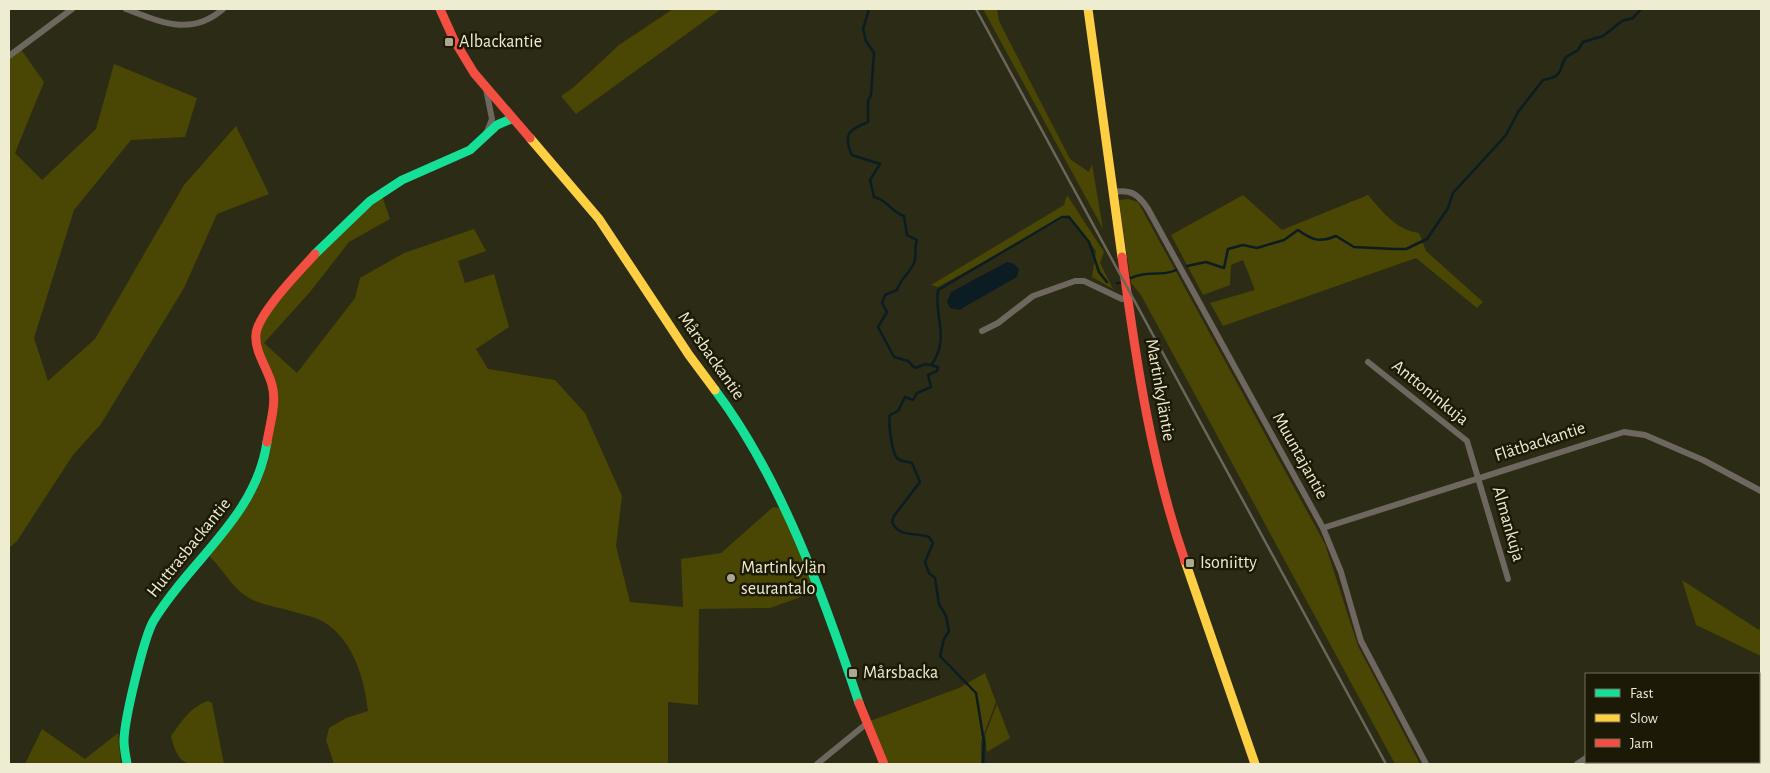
<svg xmlns="http://www.w3.org/2000/svg" width="1770" height="773" font-family="'Alegreya Sans',sans-serif">
  <style>
    .green { fill: #4a4603 }
    .water { fill: #0b1d23 }
    .lines { fill: none; stroke-linecap: round; stroke-linejoin: round }
    .stream { stroke: #0b1d23; stroke-width: 2.5 }
    .street { stroke: #6d675f; stroke-width: 6 }
    .fast { stroke: #16e098; stroke-width: 9 }
    .slow { stroke: #ffcf43; stroke-width: 9 }
    .jam { stroke: #f24e42; stroke-width: 9 }
    .rail { stroke: #6a665a; stroke-width: 2.5 }
    .poi-dot { fill: #aaa990; stroke: #1c1a06; stroke-width: 2 }
    .labels { text-anchor: middle; dominant-baseline: central; stroke-width: 5; stroke-linejoin: round; paint-order: stroke }
    .poi-label { font-size: 18px; fill: #eeedd2; stroke: #1c1a06; text-anchor: start }
    .street-label { font-size: 18px; fill: #eeedd2; stroke: #1c1a06 }
  </style>
  <rect width="100%" height="100%" fill="#2c2b16"/>
  <!-- green -->
  <g class="green">
    <polygon points="673,9 721,9 576,114 561,96 574,87 619,45"/>
    <polygon points="983,9 997,9 999,21 1070,159 1089,172 1092,164 1103,229"/>
    <polygon points="20,48 44,82 15,153 42,180 96,129 114,64 197,98 185,137 131,140 74,210 34,338 48,381 95,339 184,185 236,126 269,194 217,214 184,288 101,424 73,455 17,541 9,548 9,56"/>
    <polygon points="1067,195 1104,252 1100,263 1113,289 1092,277 1096,251 1069,215 938,287 931,285 1064,205"/>
    <path d="M1243 195 1282 230 1368 195C1383 212 1396 230 1419 233L1426 251 1483 302 1477 308 1416 258 1223 326 1210 303 1255 290 1243 260 1231 265 1230 285 1203 295 1171 235Z"/>
    <path d="M382 196 390 219 349 242 310 292 264 343 297 373 355 298 360 278 404 253 474 229 486 251 458 261 465 283 494 274 509 327 476 349 488 369 555 380 585 413 622 496 616 546 630 602 683 607 681 559 721 553 773 507 780 508 818 591 770 608 699 609 698 705 668 702V764H334L326 740 329 728 346 718 368 711C364 678 354 641 324 622 315 617 301 614 291 611 278 607 263 605 251 599 232 589 224 570 209 556L241 514 275 419 259 334 270 310 318 256Z"/>
    <polygon points="1128,199 1138,202 1325,544 1358,646 1420,764 1395,764 1141,295 1131,283 1119,200"/>
    <polygon points="1682,580 1759,630 1761,624 1761,656 1696,625"/>
    <polygon points="985,673 996,702 981,742 981,764 889,764 870,721 959,688"/>
    <path d="M208 701 212 703 224 764C193 764 179 772 171 736 182 721 190 707 208 701Z"/>
    <polygon points="997,704 1010,738 987,752 985,735"/>
    <polygon points="42,729 85,759 118,733 121,764 25,764"/>
  </g>
  <!-- water -->
  <polygon class="water" points="1007,262 1014,264 1019,269 1017,277 959,310 950,308 947,302 951,292"/>
  <g class="lines">
    <!-- stream -->
    <g class="stream">
      <path d="M869 9 863 29 866 41 874 53 871 95 868 101V122C850 129 842 134 852 155L880 164 870 180 874 197C888 200 891 212 904 216L907 235 917 240C914 247 917 256 914 263 909 274 901 278 897 290L885 295 882 303 887 312 878 327 894 357 908 361 915 368 926 364 938 367 937 371 928 375 931 387 917 393 913 400 905 397 898 411 890 415C888 422 892 453 897 458 901 462 907 461 912 463L920 482 894 516 892 522C899 538 915 532 929 537L933 543 925 562 929 573 935 578 939 604 946 616 949 631 944 639 940 656 976 693 984 742 983 764"/>
      <path d="M1187 266 1206 262 1224 268 1228 249 1243 245 1257 248 1284 240 1298 230C1312 240 1319 243 1336 236L1354 247 1394 249H1406L1427 239 1448 208 1453 193 1506 135 1518 112 1543 80C1565 75 1556 74 1566 57L1578 50 1583 42 1603 36 1622 21 1633 18 1641 9"/>
      <path d="M1131 278C1148 270 1162 277 1176 270"/>
      <polyline points="1117,283 1120,283"/>
      <path d="M932 364C950 338 934 317 938 290L1062 217H1069L1089 242 1099 272 1107 282"/>
    </g>
    <!-- street -->
    <g class="street">
      <path d="M126 9C161 22 191 37 223 9"/>
      <polyline points="9,56 72,9"/>
      <polyline points="486,134 492,119 486,89"/>
      <path d="M1113 192C1131 189 1138 194 1148 209L1323 528 1341 572 1361 641 1426 764"/>
      <polyline points="982,331 998,323 1033,296 1075,281 1084,281 1122,299 1128,298"/>
      <polyline points="1368,362 1467,441 1508,579"/>
      <polyline points="1323,528 1624,432 1645,435 1703,460 1761,491"/>
      <polyline points="1759,742 1761,744"/>
      <polyline points="817,764 866,724"/>
      <polyline points="1577,764 1586,758"/>
    </g>
    <!-- fast -->
    <g class="fast">
      <polyline points="315,254 370,201 402,180 470,150 497,125 511,119"/>
      <path d="M715 390C782 479 824 598 859 703"/>
      <path d="M127 764C126 757 124 749 124 741 124 721 144 636 154 620 191 559 256 517 267 442"/>
    </g>
    <!-- slow -->
    <g class="slow">
      <polyline points="1088,9 1122,257"/>
      <polyline points="530,138 599,219 689,355 715,390"/>
      <polyline points="1185,561 1255,764"/>
    </g>
    <!-- jam -->
    <g class="jam">
      <polyline points="440,9 454,40 474,73 530,138"/>
      <path d="M1122 257C1136 360 1151 463 1185 561"/>
      <path d="M267 442C270 423 277 403 272 385 268 369 254 351 256 334 258 313 300 271 315 254"/>
      <polyline points="859,703 884,764"/>
    </g>
    <!-- rail -->
    <polyline class="rail" points="976,9 1386,764"/>
  </g>
  <!-- markers -->
  <g class="poi-dot">
    <rect x="444" y="37" width="10" height="10" rx="2.5"/>
    <rect x="1185" y="558" width="10" height="10" rx="2.5"/>
    <circle cx="731" cy="578" r="5"/>
    <rect x="848" y="668" width="10" height="10" rx="2.5"/>
  </g>
  <g class="labels">
    <!-- poi labels -->
    <g class="poi-label">
      <text x="459" y="42">Albackantie</text>
      <text x="1200" y="563">Isoniitty</text>
      <text x="741" y="568">Martinkylän<tspan x="741" dy="21">seurantalo</tspan></text>
      <text x="863" y="673">Mårsbacka</text>
    </g>
    <!-- street labels -->
    <g class="street-label">
      <text transform="translate(711 356) rotate(55)">Mårsbackantie</text>
      <text transform="translate(1160 390) rotate(80)">Martinkyläntie</text>
      <text transform="translate(1430 393) rotate(39)">Anttoninkuja</text>
      <text transform="translate(1540 442) rotate(-18)">Flätbackantie</text>
      <text transform="translate(1300 456) rotate(61)">Muuntajantie</text>
      <text transform="translate(1508 524) rotate(74)">Almankuja</text>
      <text transform="translate(189 548) rotate(-51)">Huttrasbackantie</text>
    </g>
  </g>
  <!-- border -->
  <rect width="1770" height="773" fill="none" stroke="#eeedd2" stroke-width="20"/>
  <!-- legend -->
  <rect x="1585" y="673" width="175" height="90" fill="#1c1a06" stroke="#706e58"/>
  <rect x="1595" y="689" width="25" height="8" fill="#16e098" stroke="#706e58"/>
  <text x="1630" y="698" font-size="15" fill="#eeedd2">Fast</text>
  <rect x="1595" y="714" width="25" height="8" fill="#ffcf43" stroke="#706e58"/>
  <text x="1630" y="723" font-size="15" fill="#eeedd2">Slow</text>
  <rect x="1595" y="739" width="25" height="8" fill="#f24e42" stroke="#706e58"/>
  <text x="1630" y="748" font-size="15" fill="#eeedd2">Jam</text>
</svg>
